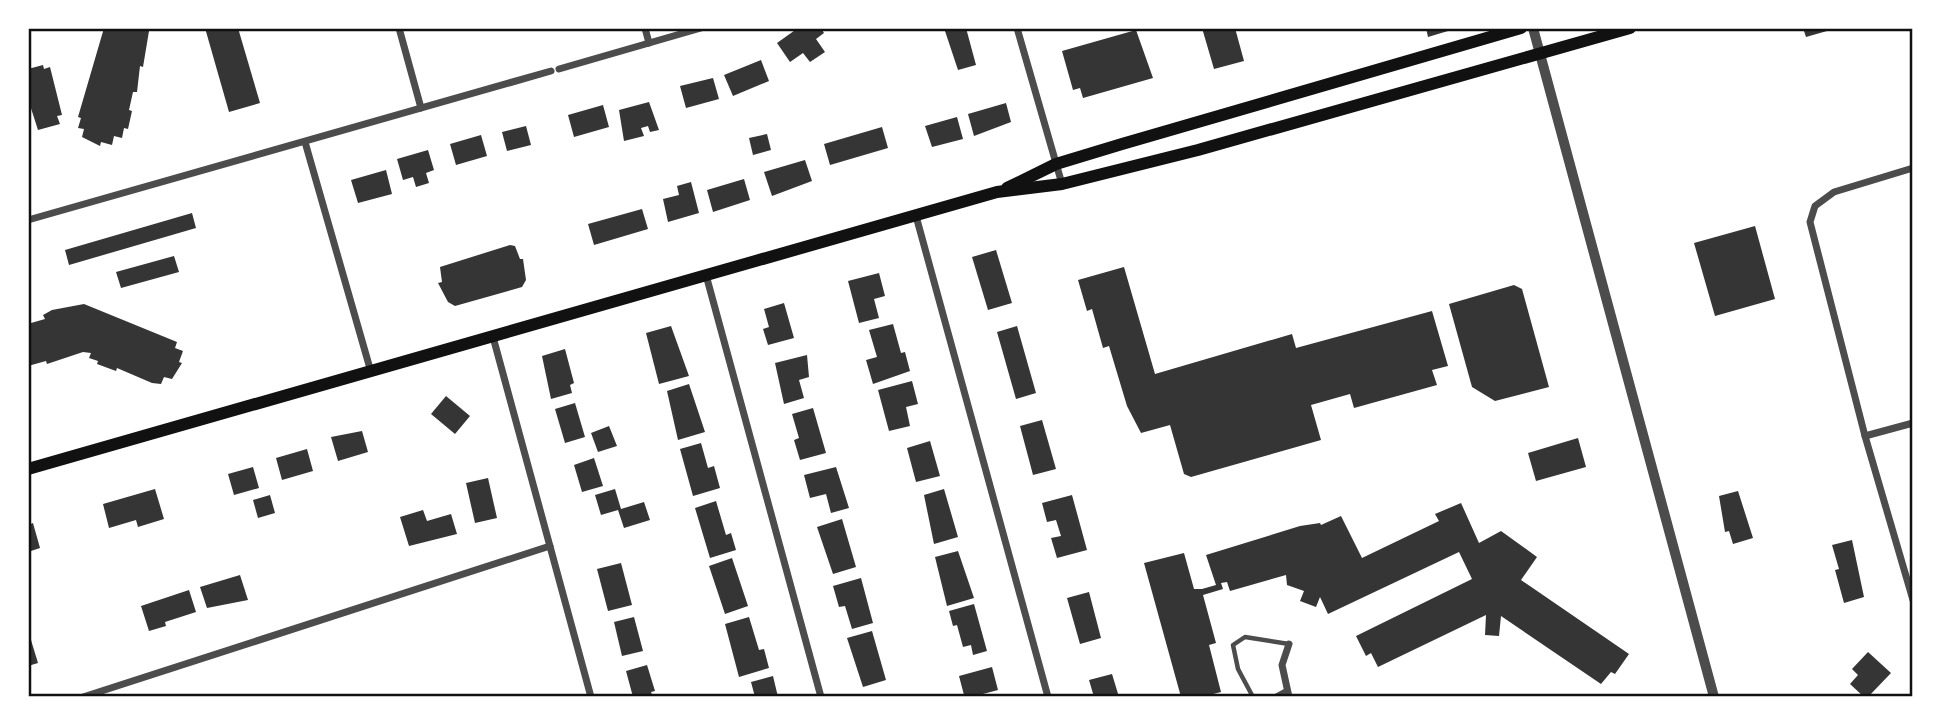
<svg xmlns="http://www.w3.org/2000/svg" width="1941" height="725" font-family="Cabin,sans-serif">
  <style>
    .building { fill: #353535 }
    .lines { fill: none; stroke-linecap: round; stroke-linejoin: round }
    .service { stroke: #4c4c4c; stroke-width: 4.5 }
    .minor { stroke: #4c4c4c; stroke-width: 7 }
    .tertiary { stroke: #4c4c4c; stroke-width: 10 }
    .secondary { stroke: #111; stroke-width: 12 }
    .neatline { fill: none; stroke: #111; stroke-width: 2.5 }
  </style>
  <rect width="100%" height="100%" fill="#fff"/>
  <!-- building -->
  <g class="building">
    <polygon points="104,28 154,28 149,31 143,67 140,66 137,92 133,92 129,110 132,111 128,129 124,128 122,138 114,136 112,145 101,142 100,146 82,137 84,129 78,128 81,118 78,117"/>
    <polygon points="205,28 238,28 260,103 229,112"/>
    <polygon points="798,28 821,28 824,33 816,39 825,52 810,62 803,53 790,62 777,43"/>
    <polygon points="944,28 966,28 976,65 958,70"/>
    <polygon points="1202,28 1235,28 1244,61 1214,69"/>
    <polygon points="1426,28 1447,28 1448,31 1428,37"/>
    <polygon points="1803,28 1833,28 1834,29 1806,37"/>
    <polygon points="1136,30 1153,78 1083,98 1080,88 1073,90 1062,51"/>
    <polygon points="761,60 769,81 733,96 724,75"/>
    <polygon points="43,65 44,69 50,67 62,115 57,116 60,124 38,130 28,99 28,69"/>
    <polygon points="713,78 719,99 686,108 680,86"/>
    <polygon points="649,102 659,130 650,132 648,126 641,128 644,136 624,141 619,110"/>
    <polygon points="1006,103 1011,122 974,136 968,114"/>
    <polygon points="603,105 609,127 574,137 568,115"/>
    <polygon points="957,117 963,139 932,147 925,126"/>
    <polygon points="526,126 531,145 507,151 502,132"/>
    <polygon points="882,127 888,148 830,165 824,144"/>
    <polygon points="767,134 771,150 753,155 749,138"/>
    <polygon points="481,135 487,156 456,165 450,144"/>
    <polygon points="428,150 434,170 426,173 429,183 416,187 413,177 403,180 397,159"/>
    <polygon points="805,160 812,181 772,196 764,172"/>
    <polygon points="386,170 392,194 358,203 351,180"/>
    <polygon points="744,179 750,200 713,212 707,190"/>
    <polygon points="691,182 699,213 668,222 663,199 679,195 677,186"/>
    <polygon points="642,209 648,229 594,245 588,224"/>
    <polygon points="192,213 196,228 69,265 65,250"/>
    <polygon points="1755,226 1775,299 1715,316 1694,243"/>
    <polygon points="510,245 515,246 520,259 523,259 526,280 522,287 455,306 448,302 438,283 442,282 440,267"/>
    <polygon points="996,250 1012,303 988,310 972,257"/>
    <polygon points="174,256 179,272 121,288 116,272"/>
    <polygon points="1124,267 1155,374 1292,334 1296,348 1432,311 1448,366 1432,370 1437,385 1354,408 1350,394 1311,405 1321,440 1191,477 1184,474 1170,425 1141,433 1127,406 1109,346 1103,348 1092,309 1087,311 1078,280"/>
    <polygon points="879,273 885,296 874,299 879,318 859,323 848,281"/>
    <polygon points="1514,285 1522,289 1549,387 1495,401 1472,387 1449,304"/>
    <polygon points="784,303 794,338 768,345 763,329 769,327 764,309"/>
    <polygon points="84,304 177,342 175,348 183,351 179,362 182,363 172,379 164,377 161,384 152,383 117,368 116,371 97,364 98,361 89,358 91,353 83,352 47,364 46,361 28,366 28,321 31,323 45,319 43,315 52,310"/>
    <polygon points="893,324 901,353 905,352 910,371 873,384 866,360 877,357 869,330"/>
    <polygon points="671,326 689,376 659,384 646,333"/>
    <polygon points="1017,326 1036,393 1016,399 997,332"/>
    <polygon points="565,349 574,383 570,385 572,393 551,399 542,356"/>
    <polygon points="807,355 809,377 799,380 804,398 784,404 775,363"/>
    <polygon points="912,381 918,404 906,407 910,426 889,431 878,390"/>
    <polygon points="689,384 705,432 678,440 667,391"/>
    <polygon points="446,396 470,416 455,434 431,414"/>
    <polygon points="575,403 585,437 565,443 555,409"/>
    <polygon points="813,408 826,453 800,460 794,440 799,438 792,414"/>
    <polygon points="1042,420 1056,469 1033,475 1020,426"/>
    <polygon points="609,426 617,446 598,452 591,433"/>
    <polygon points="362,431 368,452 338,461 331,437"/>
    <polygon points="1578,438 1586,467 1536,481 1528,453"/>
    <polygon points="930,441 940,476 916,482 907,448"/>
    <polygon points="701,443 708,468 714,466 720,488 693,496 680,449"/>
    <polygon points="307,449 313,471 282,480 276,458"/>
    <polygon points="594,458 603,486 582,492 574,465"/>
    <polygon points="253,467 259,488 234,495 228,474"/>
    <polygon points="836,467 849,508 831,513 826,494 810,498 804,475"/>
    <polygon points="488,478 497,518 475,523 466,483"/>
    <polygon points="155,489 164,519 138,527 136,520 109,528 103,504"/>
    <polygon points="615,489 621,509 644,502 650,520 624,528 618,510 601,515 595,495"/>
    <polygon points="944,489 958,537 934,544 924,495"/>
    <polygon points="1738,491 1753,538 1733,544 1729,531 1725,532 1719,496"/>
    <polygon points="270,495 275,513 258,518 253,500"/>
    <polygon points="1072,495 1087,550 1057,558 1051,538 1061,536 1056,520 1047,522 1042,503"/>
    <polygon points="716,501 726,535 731,533 736,550 710,558 695,508"/>
    <polygon points="1461,503 1479,543 1501,531 1537,557 1521,580 1629,654 1615,674 1611,672 1601,684 1501,616 1499,636 1485,635 1486,615 1378,667 1371,653 1366,656 1356,636 1472,579 1459,552 1328,614 1320,597 1316,607 1300,601 1304,591 1287,585 1286,575 1230,591 1227,582 1221,583 1223,589 1203,595 1216,643 1209,645 1221,692 1202,697 1181,697 1144,563 1184,553 1194,589 1202,589 1216,585 1206,555 1300,526 1320,523 1321,525 1341,516 1362,558 1439,521 1435,514"/>
    <polygon points="423,510 427,521 451,514 457,534 409,546 400,517"/>
    <polygon points="842,519 856,567 833,574 817,527"/>
    <polygon points="33,523 40,548 28,552 28,525"/>
    <polygon points="1852,540 1864,597 1844,603 1835,570 1839,569 1832,545"/>
    <polygon points="958,551 974,598 947,606 935,557"/>
    <polygon points="732,558 748,606 725,614 709,566"/>
    <polygon points="621,563 632,605 608,611 597,569"/>
    <polygon points="240,575 248,600 207,608 200,587"/>
    <polygon points="861,578 873,623 852,629 845,606 839,607 833,586"/>
    <polygon points="189,590 196,612 165,622 166,626 149,631 141,606"/>
    <polygon points="1089,592 1101,638 1080,644 1067,598"/>
    <polygon points="974,604 987,651 973,655 971,645 963,647 957,625 953,626 949,611"/>
    <polygon points="634,617 643,651 622,656 614,622"/>
    <polygon points="749,617 759,650 764,649 769,668 739,677 725,624"/>
    <polygon points="872,631 886,680 863,687 847,638"/>
    <polygon points="31,640 38,663 28,666 28,641"/>
    <polygon points="1868,652 1891,673 1868,697 1864,697 1850,684 1858,675 1852,669"/>
    <polygon points="647,665 655,691 651,692 653,697 633,697 626,671"/>
    <polygon points="992,667 998,690 983,694 984,697 959,697 964,695 959,676"/>
    <polygon points="1112,674 1119,697 1094,697 1089,680"/>
    <polygon points="773,676 778,697 755,697 751,682"/>
  </g>
  <g class="lines">
    <!-- service -->
    <g class="service">
      <polyline points="1253,697 1238,669 1233,645 1245,637 1289,644"/>
      <polyline points="1274,697 1285,691"/>
    </g>
    <!-- minor -->
    <g class="minor">
      <polyline points="399,28 421,108"/>
      <polyline points="645,28 649,43"/>
      <polyline points="1017,28 1062,184"/>
      <polyline points="559,69 701,28"/>
      <polyline points="305,142 371,372"/>
      <polyline points="1913,168 1834,192 1815,206 1810,222 1865,436 1913,600"/>
      <polyline points="916,216 1048,697"/>
      <polyline points="28,220 551,71"/>
      <polyline points="706,275 821,697"/>
      <polyline points="493,337 591,697"/>
      <polyline points="1865,436 1913,423"/>
      <polyline points="1289,644 1282,665 1289,697"/>
      <polyline points="83,697 550,546"/>
    </g>
    <!-- tertiary -->
    <polyline class="tertiary" points="1533,28 1714,697"/>
    <!-- secondary -->
    <g class="secondary">
      <polyline points="1007,188 1056,164 1122,144 1521,28"/>
      <polyline points="28,469 997,192 1062,184 1198,150 1630,28"/>
    </g>
  </g>
  <!-- border -->
  <rect width="1941" height="725" fill="none" stroke="#ffffff" stroke-width="60"/>
  <rect x="30" y="30" width="1881" height="665" class="neatline"/>
</svg>
